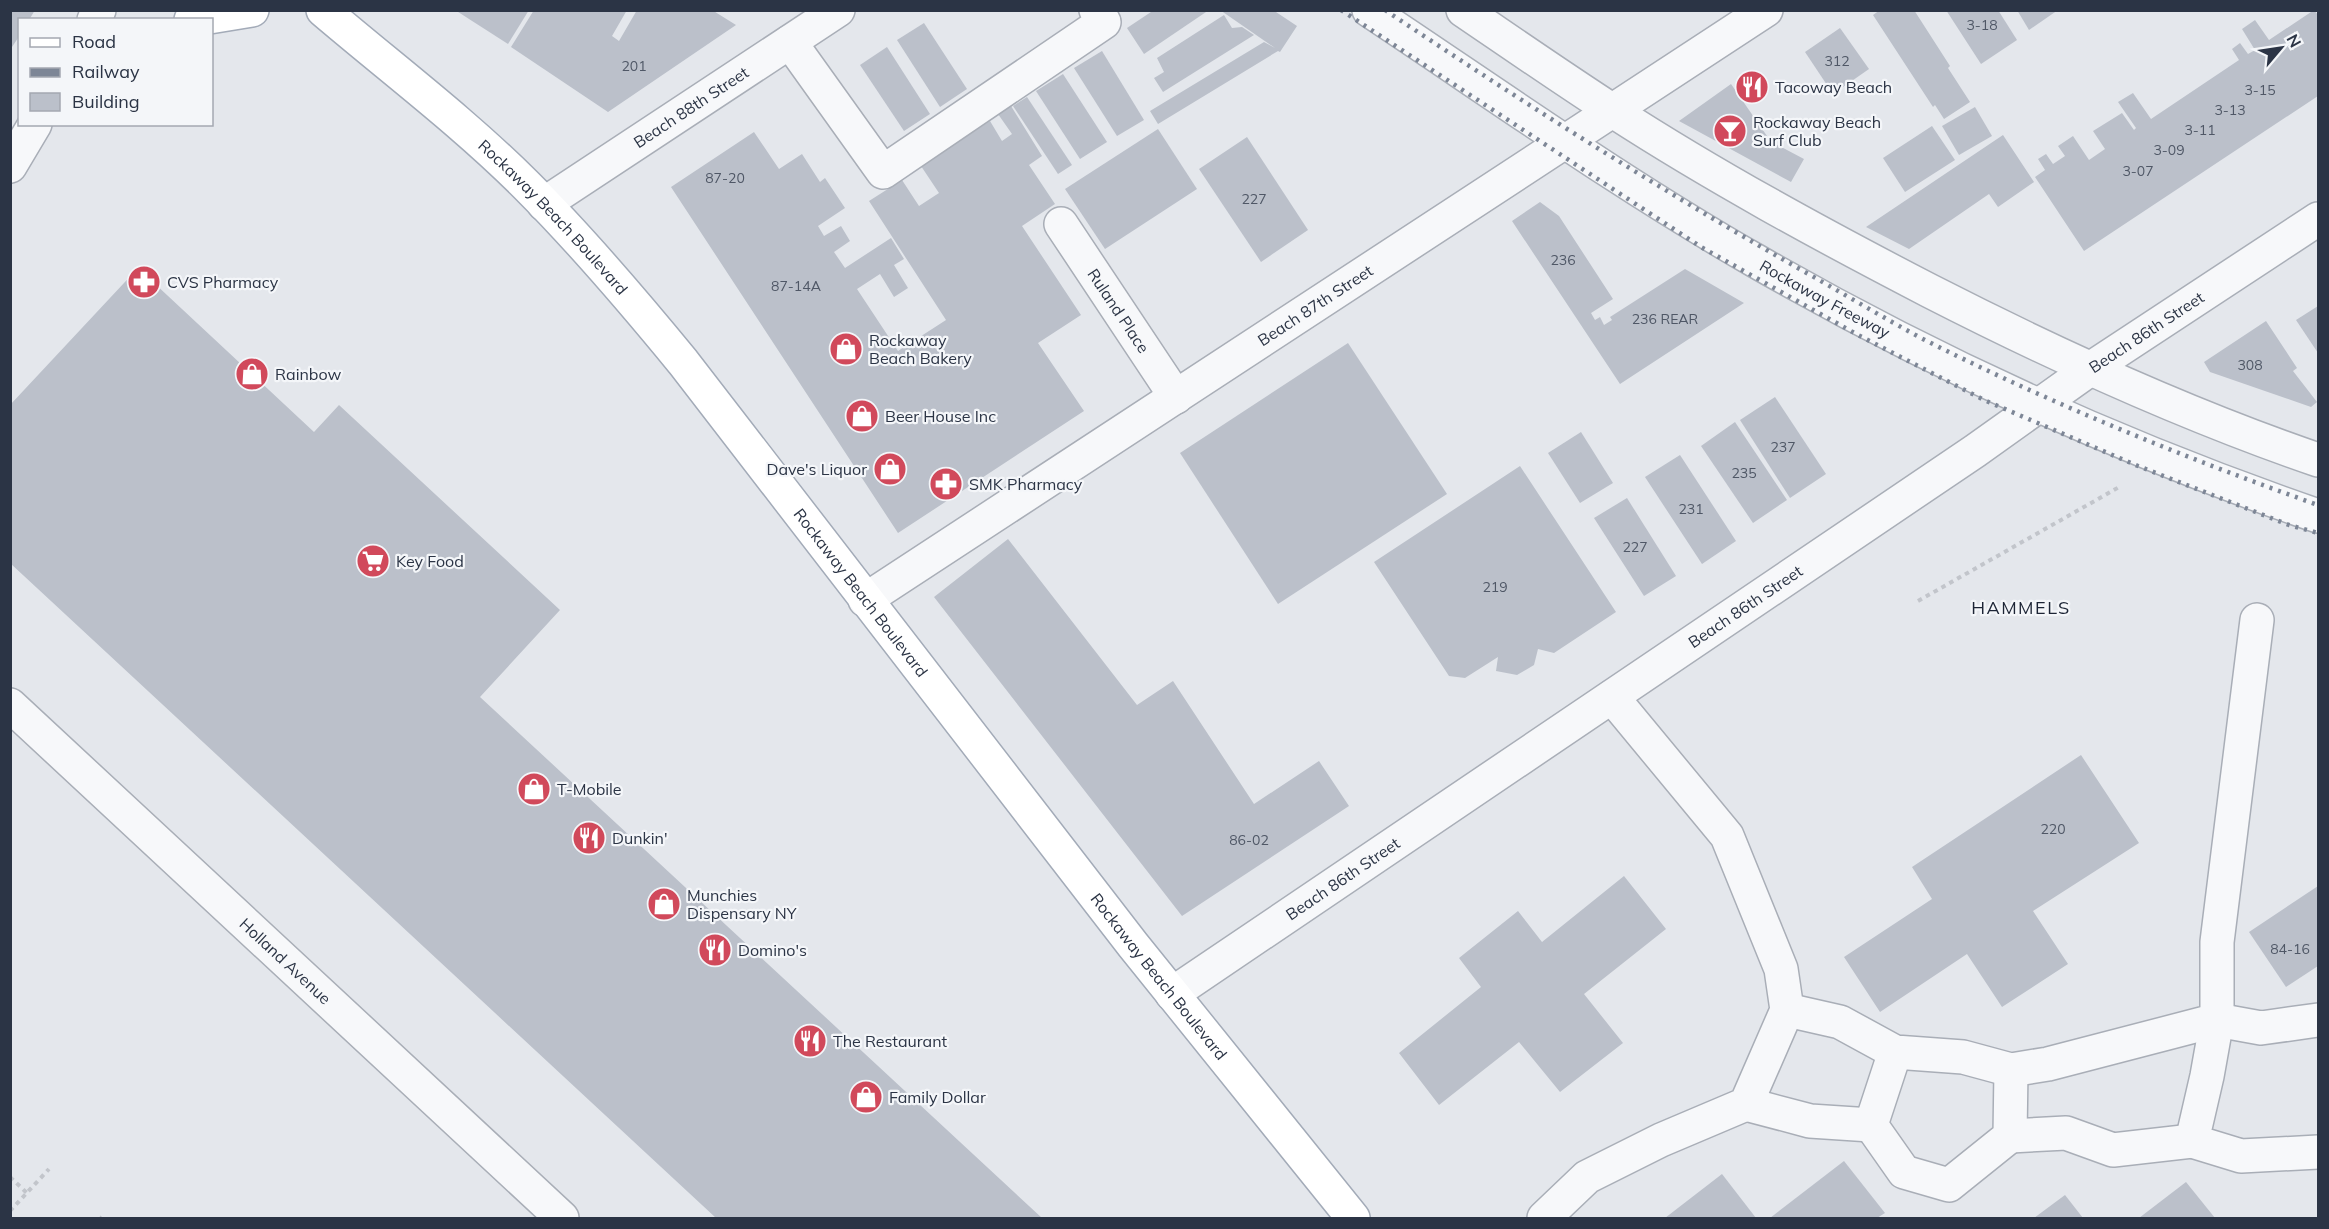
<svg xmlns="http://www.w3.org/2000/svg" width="2329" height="1229" font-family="Mulish,sans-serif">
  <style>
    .building { fill: #bbc0ca }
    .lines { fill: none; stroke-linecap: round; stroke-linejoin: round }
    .minor-casing { stroke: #a9aeb7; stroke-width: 36 }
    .major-casing { stroke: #a3abb8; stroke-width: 36 }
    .path { stroke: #c2c5cb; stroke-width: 4; stroke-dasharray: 4.5 4.5; stroke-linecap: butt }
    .minor { stroke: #f7f8fa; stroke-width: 33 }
    .major { stroke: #fff; stroke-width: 33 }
    .rail { stroke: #7d8696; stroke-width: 4.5; stroke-dasharray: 3 6; stroke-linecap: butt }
    .labels { text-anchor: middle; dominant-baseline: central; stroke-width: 4.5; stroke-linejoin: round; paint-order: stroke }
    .number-label { font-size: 14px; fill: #4f5766 }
    .poi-label { font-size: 16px; fill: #2b3445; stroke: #f4f6f9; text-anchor: start }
    .street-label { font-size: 16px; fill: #2b3445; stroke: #f4f6f9 }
    .neighbourhood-label { font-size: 18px; letter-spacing: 1.5px; fill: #1d2536; stroke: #f4f6f9 }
  </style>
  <rect width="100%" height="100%" fill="#e4e7ec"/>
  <!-- building -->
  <g class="building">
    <polygon points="10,10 35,10 29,20 20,20 20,35 10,50"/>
    <polygon points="455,10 529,10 508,44"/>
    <polygon points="534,10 627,10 612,36 619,41 637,10 712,10 736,25 608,112 511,47"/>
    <polygon points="1154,10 1209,10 1144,54 1127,28"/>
    <polygon points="1220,10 1273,10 1297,26 1280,52 1278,51 1158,124 1150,111 1264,42 1275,48"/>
    <polygon points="1880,10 1914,10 1950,66 1948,68 1970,102 1944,119 1935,105 1933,107 1873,15"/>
    <polygon points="1946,10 1998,10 2017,40 1981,64"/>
    <polygon points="2017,10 2058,10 2029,30"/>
    <polygon points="2314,10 2318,15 2318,96 2084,251 2035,177 2045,170 2038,159 2046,154 2053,164 2065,156 2058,146 2073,136 2089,160 2105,149 2093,131 2122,113 2134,130 2136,128 2118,102 2133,93 2151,119 2239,60 2232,49 2240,43 2248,54 2255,50 2242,29 2255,20 2269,40"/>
    <polygon points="1224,15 1232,28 1242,27 1254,35 1163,92 1154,78 1164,72 1157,58"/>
    <polygon points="924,23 967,89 940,107 897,40"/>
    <polygon points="1840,28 1869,69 1833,94 1805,52"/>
    <polygon points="887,47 930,114 904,131 860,65"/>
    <polygon points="1102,51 1144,120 1117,136 1074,68"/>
    <polygon points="1063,74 1107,142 1080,159 1036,91"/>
    <polygon points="1731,84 1767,136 1766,139 1804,159 1791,182 1679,121"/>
    <polygon points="1027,97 1072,165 1058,174 1013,106"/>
    <polygon points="1011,106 1042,156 1029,165 1055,204 1022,226 1081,315 1038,343 1084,411 898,533 671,187 754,132 779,169 802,154 820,182 825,178 845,208 818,226 824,236 841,226 850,241 834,252 845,268 891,238 904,259 894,265 908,288 894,297 880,274 857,289 898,351 946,320 869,201 902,180 919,206 939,193 921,166 990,121 1002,141 1012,134 998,114"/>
    <polygon points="1975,107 1992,136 1959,155 1942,126"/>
    <polygon points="1932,126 1955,160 1905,192 1883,158"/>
    <polygon points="1158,129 1197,189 1105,249 1065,189"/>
    <polygon points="2003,135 2034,182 1998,207 1989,194 1909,249 1866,227"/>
    <polygon points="1247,137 1308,230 1261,262 1199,169"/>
    <polygon points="1540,202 1559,216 1613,299 1591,313 1595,320 1600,317 1604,325 1612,320 1610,317 1685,269 1744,303 1620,384 1512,221"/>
    <polygon points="138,268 314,432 339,405 560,610 480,697 1042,1218 716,1218 10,563 10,405"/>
    <polygon points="2318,306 2318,353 2296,320"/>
    <polygon points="2266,321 2297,368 2293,371 2317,402 2311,407 2210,372 2204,362"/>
    <polygon points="1348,343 1447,494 1278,604 1180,453"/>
    <polygon points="1775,397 1826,474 1790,498 1740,420"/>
    <polygon points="1735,422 1787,500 1753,523 1701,446"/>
    <polygon points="1581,432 1613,483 1580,503 1548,453"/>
    <polygon points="1680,455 1736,541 1702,564 1645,477"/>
    <polygon points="1520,466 1616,612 1554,653 1538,649 1534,665 1517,675 1496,671 1498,657 1465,678 1449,676 1374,562"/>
    <polygon points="1627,498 1676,576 1644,596 1594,518"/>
    <polygon points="1008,539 1137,705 1173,681 1254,804 1319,761 1349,806 1182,916 934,597"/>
    <polygon points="2081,755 2139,843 2033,911 2068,964 2002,1007 1967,954 1880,1012 1844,957 1932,899 1912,867"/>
    <polygon points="1624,876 1666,929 1584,994 1623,1043 1560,1092 1519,1042 1439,1105 1399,1053 1481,987 1459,958 1518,911 1542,942"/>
    <polygon points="2318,886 2318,966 2286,987 2249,932"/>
    <polygon points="1844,1161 1885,1213 1877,1218 1770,1218"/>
    <polygon points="1722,1174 1756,1218 1665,1218"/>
    <polygon points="2186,1182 2215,1218 2139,1218"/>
    <polygon points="2065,1195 2083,1218 2034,1218"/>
  </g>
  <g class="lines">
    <defs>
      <g id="minor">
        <path id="s1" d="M1369 10C1497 95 1623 185 1756 261 1935 364 2123 449 2318 516"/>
        <path d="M1463 10C1513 44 1562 78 1613 111 1715 177 1822 235 1930 291 2057 356 2184 414 2318 460"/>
        <polyline points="94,20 99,10"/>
        <polyline points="790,42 883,172 1104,22 1096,10"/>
        <polyline points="10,166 35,124"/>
        <path id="s2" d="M544 204 838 10"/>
        <path id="s3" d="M1061 224 1176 397"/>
        <path id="s4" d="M865 600 1766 10"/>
        <path id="s5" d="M10 705 562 1218"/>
        <path id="s6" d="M1172 994 1975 451 2090 369 2318 219"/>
        <polyline points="1787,1010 1840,1022 1895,1052 1963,1057 2011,1070 2048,1064 2217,1020 2217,942 2257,620"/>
        <polyline points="2318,1020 2261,1028 2217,1020 2207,1076 2192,1141 2241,1156 2318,1152"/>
        <polyline points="1895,1052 1871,1125 1904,1172 1949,1185 2010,1136 2011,1070"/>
        <polyline points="1746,1104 1810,1121 1871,1125"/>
        <polyline points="2010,1136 2066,1133 2113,1150 2192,1141"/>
        <polyline points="1544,1218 1587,1177 1661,1140 1746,1104 1787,1010 1781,969 1727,836 1612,697"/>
      </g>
      <g id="major">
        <path id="s7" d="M323 10C391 68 463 122 526 185 581 240 633 301 683 362L1133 945 1353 1218"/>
        <polyline points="191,20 252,10"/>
      </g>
    </defs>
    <!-- minor casing -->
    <use href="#minor" class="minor-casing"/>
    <!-- major casing -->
    <use href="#major" class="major-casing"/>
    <!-- path -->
    <g class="path">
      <polyline points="1918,601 2121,486"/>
      <polyline points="10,1177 27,1193"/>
      <polyline points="10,1211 49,1169"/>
      <polyline points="101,1218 102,1217"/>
    </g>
    <!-- minor -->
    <use href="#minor" class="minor"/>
    <!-- major -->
    <use href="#major" class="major"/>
    <!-- rail -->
    <g class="rail">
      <polyline points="1341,10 1701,247 1858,335 1984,400 2138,466 2289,525 2318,533"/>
      <path d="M1385 10C1522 102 1662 191 1805 272 1844 294 1882 317 1921 338 2049 403 2183 457 2318 505"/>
    </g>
  </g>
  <!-- icons -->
  <defs>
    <symbol id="restaurant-disc" viewBox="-11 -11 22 22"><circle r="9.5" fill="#d1495b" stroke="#f4f6f9"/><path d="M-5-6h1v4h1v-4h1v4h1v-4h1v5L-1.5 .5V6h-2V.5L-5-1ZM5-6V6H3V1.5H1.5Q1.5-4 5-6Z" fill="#fff"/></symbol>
    <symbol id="bar-disc" viewBox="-11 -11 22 22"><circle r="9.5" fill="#d1495b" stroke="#f4f6f9"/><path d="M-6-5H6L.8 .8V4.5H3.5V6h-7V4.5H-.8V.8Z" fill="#fff"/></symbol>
    <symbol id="pharmacy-disc" viewBox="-11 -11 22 22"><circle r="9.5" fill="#d1495b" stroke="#f4f6f9"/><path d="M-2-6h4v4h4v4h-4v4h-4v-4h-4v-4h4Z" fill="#fff"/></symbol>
    <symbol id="shop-disc" viewBox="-11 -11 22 22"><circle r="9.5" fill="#d1495b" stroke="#f4f6f9"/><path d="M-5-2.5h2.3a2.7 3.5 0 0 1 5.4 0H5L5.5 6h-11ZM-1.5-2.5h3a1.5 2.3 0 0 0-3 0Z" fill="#fff"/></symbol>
    <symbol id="supermarket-disc" viewBox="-11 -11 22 22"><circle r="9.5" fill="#d1495b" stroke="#f4f6f9"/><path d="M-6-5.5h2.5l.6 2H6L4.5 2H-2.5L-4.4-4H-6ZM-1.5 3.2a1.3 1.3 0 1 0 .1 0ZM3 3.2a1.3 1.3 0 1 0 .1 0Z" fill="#fff"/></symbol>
  </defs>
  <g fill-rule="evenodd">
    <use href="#restaurant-disc" x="1733" y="68" width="38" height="38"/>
    <use href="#bar-disc" x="1711" y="112" width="38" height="38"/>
    <use href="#pharmacy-disc" x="125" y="263" width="38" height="38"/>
    <use href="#shop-disc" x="827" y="330" width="38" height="38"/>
    <use href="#shop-disc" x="233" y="355" width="38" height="38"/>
    <use href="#shop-disc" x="843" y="397" width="38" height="38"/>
    <use href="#shop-disc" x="871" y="450" width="38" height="38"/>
    <use href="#pharmacy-disc" x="927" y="465" width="38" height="38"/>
    <use href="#supermarket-disc" x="354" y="542" width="38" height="38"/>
    <use href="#shop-disc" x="515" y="770" width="38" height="38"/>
    <use href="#restaurant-disc" x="570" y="819" width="38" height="38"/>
    <use href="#shop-disc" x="645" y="885" width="38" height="38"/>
    <use href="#restaurant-disc" x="696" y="931" width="38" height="38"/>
    <use href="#restaurant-disc" x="791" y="1022" width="38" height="38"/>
    <use href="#shop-disc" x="847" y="1078" width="38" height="38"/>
  </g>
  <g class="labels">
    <!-- number labels -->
    <g class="number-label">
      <text x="1982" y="25">3-18</text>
      <text x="1837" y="61">312</text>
      <text x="634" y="66">201</text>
      <text x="2260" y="90">3-15</text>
      <text x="2230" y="110">3-13</text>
      <text x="2200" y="130">3-11</text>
      <text x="2169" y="150">3-09</text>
      <text x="2138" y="171">3-07</text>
      <text x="725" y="178">87-20</text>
      <text x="1254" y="199">227</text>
      <text x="1563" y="260">236</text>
      <text x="796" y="286">87-14A</text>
      <text x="1665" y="319">236 REAR</text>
      <text x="2250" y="365">308</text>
      <text x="1783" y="447">237</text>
      <text x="1744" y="473">235</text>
      <text x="1691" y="509">231</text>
      <text x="1635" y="547">227</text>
      <text x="1495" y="587">219</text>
      <text x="2053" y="829">220</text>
      <text x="1249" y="840">86-02</text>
      <text x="2290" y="949">84-16</text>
    </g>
    <!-- poi labels -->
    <g class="poi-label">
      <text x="1775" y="87">Tacoway Beach</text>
      <text x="1753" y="122">Rockaway Beach<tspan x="1753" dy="18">Surf Club</tspan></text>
      <text x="167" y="282">CVS Pharmacy</text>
      <text x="869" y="340">Rockaway<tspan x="869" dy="18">Beach Bakery</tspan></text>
      <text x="275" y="374">Rainbow</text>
      <text x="885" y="416">Beer House Inc</text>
      <text x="867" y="469" text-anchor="end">Dave's Liquor</text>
      <text x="969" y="484">SMK Pharmacy</text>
      <text x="396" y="561">Key Food</text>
      <text x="557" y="789">T-Mobile</text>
      <text x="612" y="838">Dunkin'</text>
      <text x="687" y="895">Munchies<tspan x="687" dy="18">Dispensary NY</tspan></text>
      <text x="738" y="950">Domino's</text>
      <text x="833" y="1041">The Restaurant</text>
      <text x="889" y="1097">Family Dollar</text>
    </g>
    <!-- street labels -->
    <g class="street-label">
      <text stroke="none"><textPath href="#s2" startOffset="176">Beach 88th Street</textPath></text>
      <text stroke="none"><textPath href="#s7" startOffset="310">Rockaway Beach Boulevard</textPath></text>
      <text stroke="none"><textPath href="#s1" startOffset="540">Rockaway Freeway</textPath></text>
      <text stroke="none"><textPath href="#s4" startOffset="538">Beach 87th Street</textPath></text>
      <text stroke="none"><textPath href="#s3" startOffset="104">Ruland Place</textPath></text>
      <text stroke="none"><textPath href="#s6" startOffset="1178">Beach 86th Street</textPath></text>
      <text stroke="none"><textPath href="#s7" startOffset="796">Rockaway Beach Boulevard</textPath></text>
      <text stroke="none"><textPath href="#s6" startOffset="692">Beach 86th Street</textPath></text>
      <text stroke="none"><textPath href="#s6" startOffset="206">Beach 86th Street</textPath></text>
      <text stroke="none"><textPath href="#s5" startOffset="376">Holland Avenue</textPath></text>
      <text stroke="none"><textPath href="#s7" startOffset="1282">Rockaway Beach Boulevard</textPath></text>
    </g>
    <!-- neighbourhood labels -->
    <g class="neighbourhood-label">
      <text x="2021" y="607">HAMMELS</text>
    </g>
  </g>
  <!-- border -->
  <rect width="2329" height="1229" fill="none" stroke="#2b3445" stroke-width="24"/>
  <!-- legend -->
  <rect x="18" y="18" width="195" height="108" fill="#f4f6f9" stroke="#a4a8b1" stroke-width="1.5"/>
  <rect x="30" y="38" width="30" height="9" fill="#ffffff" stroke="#a4a8b1" stroke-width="1.5"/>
  <text x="72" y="48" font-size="18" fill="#2b3445">Road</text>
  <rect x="30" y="68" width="30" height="9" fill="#7d8696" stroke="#a4a8b1" stroke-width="1.5"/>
  <text x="72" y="78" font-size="18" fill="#2b3445">Railway</text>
  <rect x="30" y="93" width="30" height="18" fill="#bbc0ca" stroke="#a4a8b1" stroke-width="1.5"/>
  <text x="72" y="108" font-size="18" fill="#2b3445">Building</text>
  <!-- north arrow -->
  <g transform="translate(2281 48) rotate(61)" stroke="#f4f6f9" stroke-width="4.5" paint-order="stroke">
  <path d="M0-4.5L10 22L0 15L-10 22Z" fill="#2b3445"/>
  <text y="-9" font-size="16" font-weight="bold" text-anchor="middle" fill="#2b3445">N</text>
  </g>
</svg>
